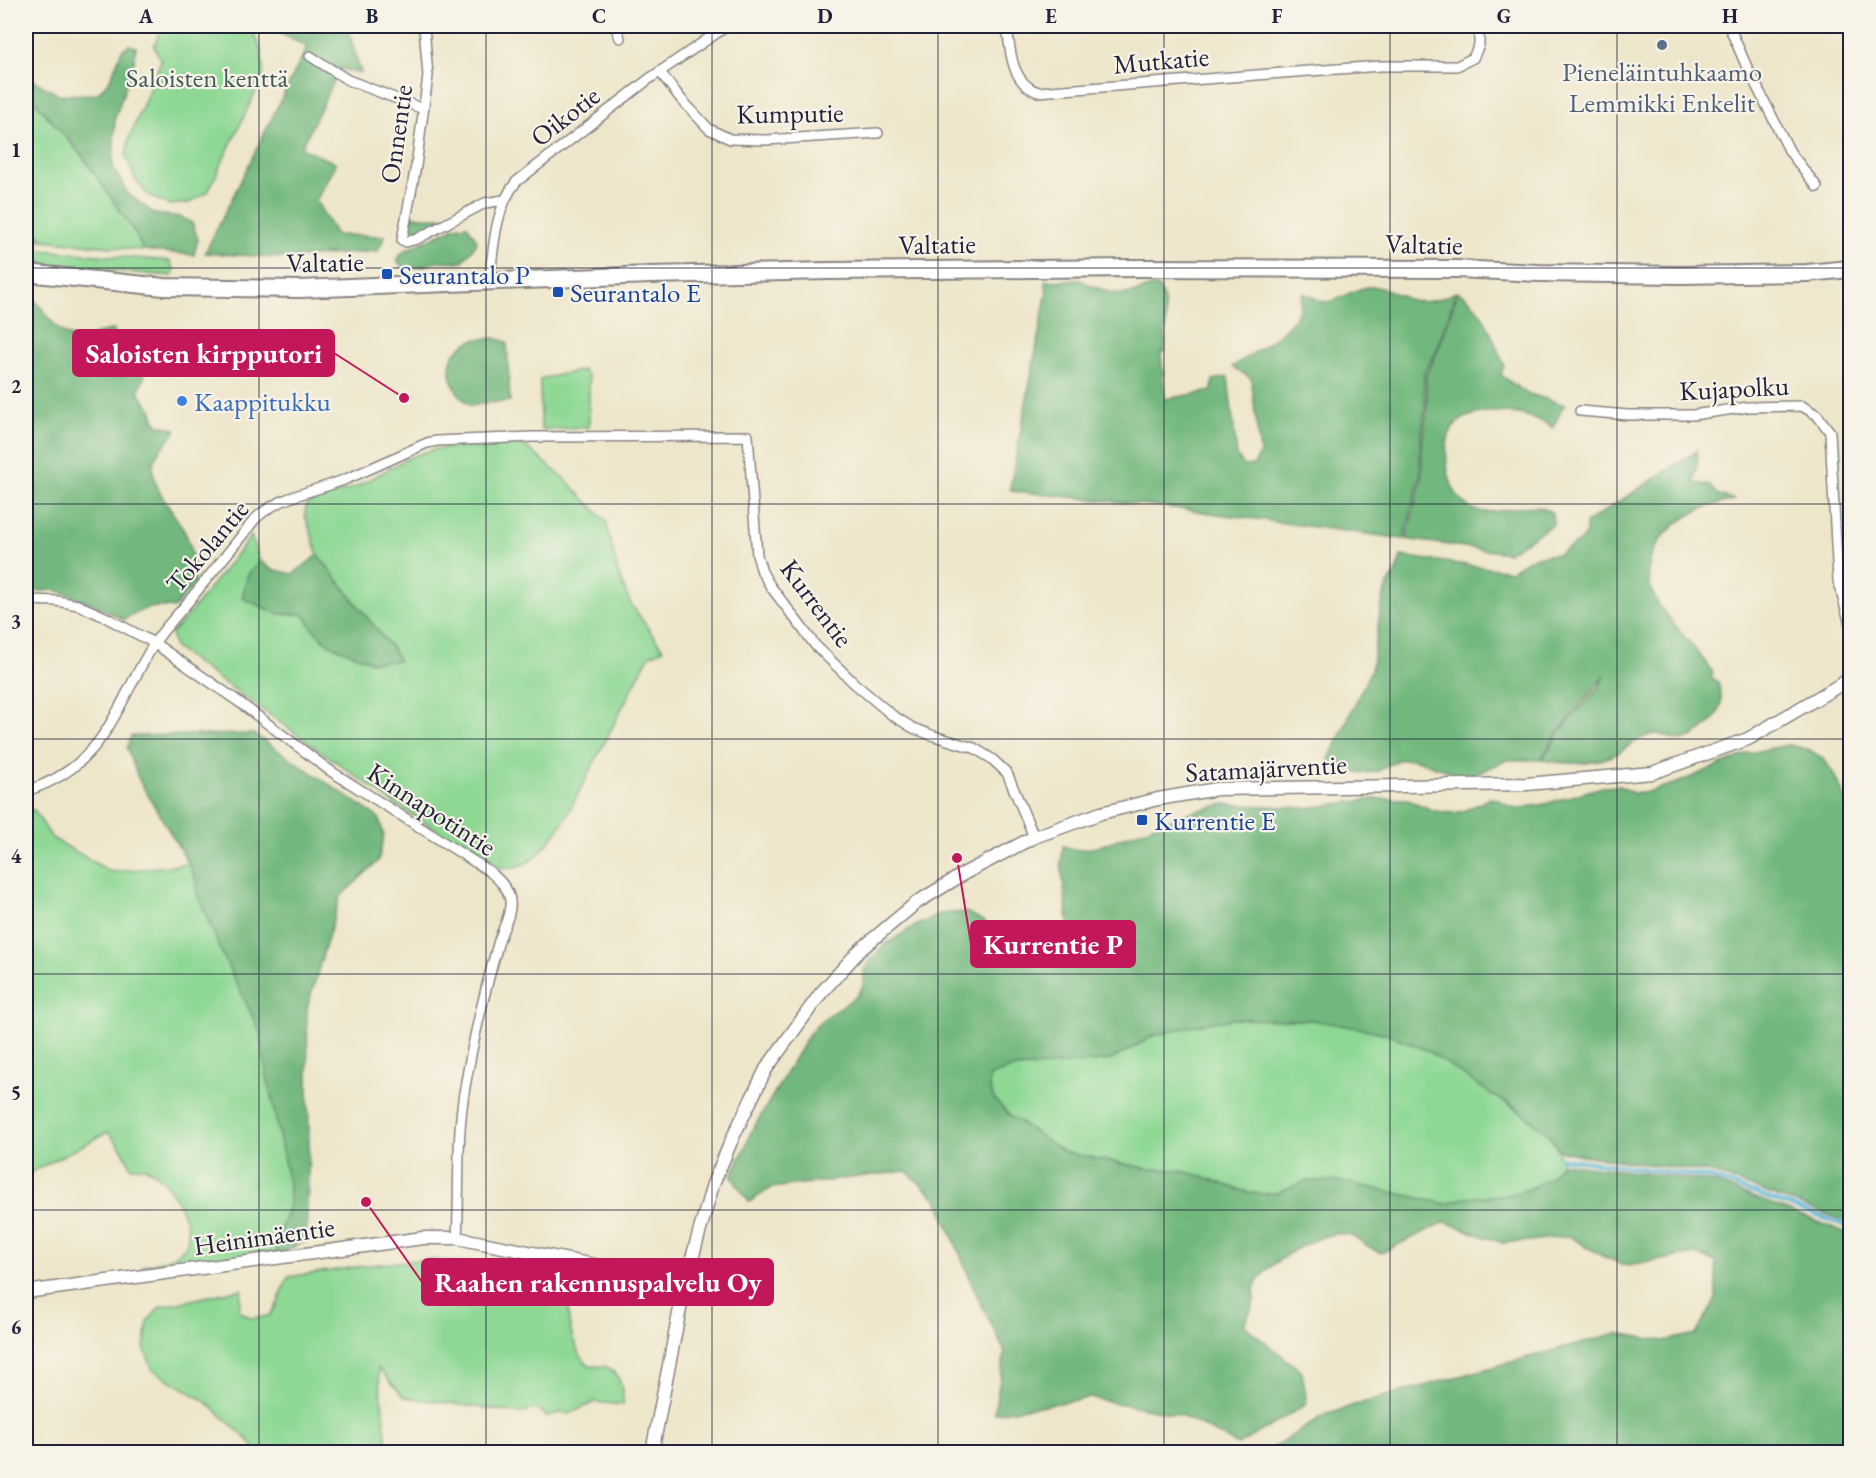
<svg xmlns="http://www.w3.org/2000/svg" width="1876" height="1478" font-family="'EB Garamond',serif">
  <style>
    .green { fill: #8ed894; stroke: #587d68; stroke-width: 1.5 }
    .forest { fill: #72b87e; stroke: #4a6d5c; stroke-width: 1.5 }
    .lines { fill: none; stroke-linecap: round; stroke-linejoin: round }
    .stream { stroke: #5eb8dc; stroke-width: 4 }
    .minor-casing { stroke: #888482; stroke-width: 12 }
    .tertiary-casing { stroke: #888482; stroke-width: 15 }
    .trunk-casing { stroke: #888482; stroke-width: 20 }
    .minor { stroke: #fff; stroke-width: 9 }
    .tertiary { stroke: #fff; stroke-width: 12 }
    .trunk { stroke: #fff; stroke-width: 16 }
    .grid { fill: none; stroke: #22223b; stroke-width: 1.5; stroke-opacity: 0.55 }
    .service-dot { fill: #5c6f8a; stroke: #f7f3e8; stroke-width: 2 }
    .transit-dot { fill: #1a4fb4; stroke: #f7f3e8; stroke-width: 2 }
    .shop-dot { fill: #3f7fe0; stroke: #f7f3e8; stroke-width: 2 }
    .labels { text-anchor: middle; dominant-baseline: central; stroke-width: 4.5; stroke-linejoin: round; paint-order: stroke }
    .street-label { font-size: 27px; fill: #22223b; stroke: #f7f3e8 }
    .service-label { font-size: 27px; fill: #4e5e75; stroke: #f7f3e8 }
    .park-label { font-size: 27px; fill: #425956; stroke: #f7f3e8 }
    .transit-label { font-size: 27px; fill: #164399; stroke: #f7f3e8; text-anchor: start }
    .shop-label { font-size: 27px; fill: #366cbe; stroke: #f7f3e8; text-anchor: start }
    .leader { fill: none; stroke: #c2185b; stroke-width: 2 }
    .callout-dot { fill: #c2185b; stroke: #f7f3e8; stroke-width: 2 }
    .callout { fill: #c2185b; stroke: #c2185b; stroke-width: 2 }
    .callout-label { font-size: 28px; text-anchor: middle; font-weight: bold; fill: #fff }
    .neatline { fill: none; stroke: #22223b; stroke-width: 2 }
    .grid-label { font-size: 20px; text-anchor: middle; font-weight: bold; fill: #22223b }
  </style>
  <rect width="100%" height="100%" fill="#f7f3e8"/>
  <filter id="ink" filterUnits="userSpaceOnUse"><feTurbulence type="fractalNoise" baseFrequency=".0167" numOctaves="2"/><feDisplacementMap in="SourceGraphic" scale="12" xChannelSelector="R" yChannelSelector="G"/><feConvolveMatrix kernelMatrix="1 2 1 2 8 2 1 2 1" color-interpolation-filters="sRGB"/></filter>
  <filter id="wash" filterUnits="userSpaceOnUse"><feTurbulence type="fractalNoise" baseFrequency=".008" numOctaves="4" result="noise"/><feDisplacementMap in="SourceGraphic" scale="24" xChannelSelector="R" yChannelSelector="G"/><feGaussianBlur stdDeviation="1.35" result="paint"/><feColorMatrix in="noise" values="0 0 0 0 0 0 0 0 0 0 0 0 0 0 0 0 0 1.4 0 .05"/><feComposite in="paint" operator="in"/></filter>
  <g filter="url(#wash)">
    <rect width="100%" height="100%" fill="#eee6ca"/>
    <!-- green -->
    <g class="green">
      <path d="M162 26H248C260 41 264 56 263 76L208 192 189 203 169 205 149 196 135 179 126 156 129 139 161 61 154 46Z"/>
      <polygon points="26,91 83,157 136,234 143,250 44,240 26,220"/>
      <polygon points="26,249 170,261 174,270 172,276 26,263"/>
      <polygon points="583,370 589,377 589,427 541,430 540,379"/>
      <path d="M497 444 524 445 566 480 606 521 617 570 630 603 663 649 649 656 563 823C545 847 533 870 500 868L407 812 175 648 171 633 186 618 251 536 260 561 247 578 279 614H303L315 631 398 660 393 650 318 555 305 515 306 504 358 486 410 457 435 449Z"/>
      <path d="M26 810H34L52 838 111 872 189 864 196 881 197 893 220 949 261 1034 262 1050 289 1185V1206L277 1238 276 1255 141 1267C154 1262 178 1259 186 1245 196 1226 167 1177 150 1170 145 1167 137 1167 131 1167L122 1149 108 1132 26 1175V991L31 982 26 980Z"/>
      <path d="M1233 1019C1259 1020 1285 1019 1311 1020 1344 1022 1400 1035 1429 1051 1452 1064 1471 1081 1493 1095 1521 1112 1555 1129 1562 1163L1551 1177 1528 1190 1501 1196 1467 1197 1447 1204 1339 1181H1305L1277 1193 1260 1194 1239 1190 1202 1176 1176 1170 1149 1169 1064 1152 1009 1115 994 1099 989 1086 990 1076 1013 1068 1047 1066 1111 1060 1155 1035 1202 1024Z"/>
      <path d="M430 1259 490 1265 577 1282C574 1289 569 1297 569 1304 566 1324 575 1353 589 1366 595 1367 604 1365 609 1368 621 1375 624 1393 623 1405L595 1402 569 1414 561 1413 547 1416 535 1409 520 1413 404 1397 378 1368 388 1452H257L249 1441 205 1401 153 1370 144 1348 148 1321 160 1307 242 1289 239 1311 251 1318 269 1316 277 1305 288 1277 370 1265Z"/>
    </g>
    <!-- forest -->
    <g class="forest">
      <polygon points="267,26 347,26 361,73 340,69 301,148 336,163 316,201 336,235 385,236 378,251 287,258 205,253 307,47"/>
      <polygon points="129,45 136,47 134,62 115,118 113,167 128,194 155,214 181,217 192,223 198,239 194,255 143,250 136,234 83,157 26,91 26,73 29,78 59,95 97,94 110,80 122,50"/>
      <path d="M413 215C421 220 436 215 447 218L419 230H409L408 225Z"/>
      <polygon points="26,220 44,240 26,239"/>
      <path d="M467 225 477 240 476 245 462 262C454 262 444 260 437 262 421 265 422 270 403 267L397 261 401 254 406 250 455 227Z"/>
      <path d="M1079 280C1110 293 1120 301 1153 286L1159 288C1169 306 1165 330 1165 351L1161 353 1165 399 1212 391 1213 380 1228 377 1237 456 1244 466 1254 465 1260 453 1251 378 1232 367C1254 352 1285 336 1298 312 1301 307 1301 300 1302 294 1312 294 1318 303 1328 302 1345 298 1358 285 1377 287 1386 288 1395 293 1403 297 1423 306 1437 301 1456 292L1436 352 1424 373 1425 409 1420 446V476L1404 539 1166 507 1012 491 1010 489 1047 291 1045 281Z"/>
      <path d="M1458 292C1484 304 1493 341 1504 365L1501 375 1526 393 1566 405 1562 408 1553 428C1531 411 1475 403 1454 426 1445 438 1446 453 1447 466 1449 480 1453 493 1464 503 1488 527 1528 493 1552 513L1553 524 1508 553 1406 539 1422 477V446L1427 409 1426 374 1437 353Z"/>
      <path d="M26 293C46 304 53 340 82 338 93 337 102 330 114 330 116 338 110 345 112 353L145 375 138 392 151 409 154 419 159 425 176 429C170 443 153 451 153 468 153 490 173 511 183 529 193 546 194 564 195 583L174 608C155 604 140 609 124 620L94 605 56 590 26 592Z"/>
      <path d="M495 338 507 342 510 401 486 403 471 406C447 388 439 356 471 341 478 338 488 339 495 338Z"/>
      <path d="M1697 451 1698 457 1694 482 1710 486 1719 495 1734 500C1723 503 1709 505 1699 510 1659 530 1631 566 1661 608 1678 631 1698 650 1713 673L1711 678 1718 682C1720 690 1722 697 1721 705 1718 720 1696 738 1681 740 1670 741 1662 731 1650 735 1638 738 1626 749 1614 755 1591 766 1567 764 1542 760L1559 733 1598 688 1605 675 1558 732 1540 760H1507L1477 774 1460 775 1413 759 1398 760 1378 771 1366 773 1350 771 1328 761 1371 670 1381 607 1385 591 1397 569 1401 556 1511 571 1533 557 1558 554 1581 541 1586 532V523Z"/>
      <polygon points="318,555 393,650 399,661 372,662 328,644 315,631 303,614 279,614 242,598 248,574 260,561 271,569 293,574"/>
      <polygon points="254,734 379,818 384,836 378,861 340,897 307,1008 309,1141 306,1241 276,1255 277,1238 289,1206 289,1185 262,1050 261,1034 220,949 197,893 196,881 189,864 139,780 127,748 131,736"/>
      <path d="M1788 745C1828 751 1829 766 1846 799L1850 803V1223L1713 1173 1580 1155 1559 1150 1548 1134 1515 1107 1494 1096 1428 1051 1385 1033 1312 1020 1233 1019 1202 1024 1155 1035 1111 1060 1047 1066 1013 1068 990 1076 989 1086 994 1099 1009 1115 1064 1152 1149 1169 1176 1170 1202 1176 1239 1190 1260 1194 1277 1193 1305 1181H1339L1447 1204 1467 1197 1501 1196 1528 1190 1551 1177 1562 1163 1713 1182 1850 1234V1452H1266L1323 1416 1354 1405 1617 1333 1664 1341 1696 1334 1716 1299V1262L1693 1254 1628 1266 1602 1256 1569 1236 1530 1241 1502 1243 1445 1222 1381 1253C1368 1249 1357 1235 1344 1234 1320 1231 1265 1263 1255 1286 1253 1290 1255 1295 1254 1300 1253 1308 1247 1317 1244 1325L1302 1372 1307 1404 1238 1445 1181 1415 1090 1398 994 1413 1005 1352 978 1298 937 1199 906 1171 771 1188 749 1202 731 1176 745 1148 750 1134 809 1034 823 1019 857 996 863 986 864 971 869 960 886 944 911 928 940 914 966 912 982 920 1005 946 1022 958 1044 962 1060 956 1067 946 1069 929 1061 863 1063 846 1077 850 1097 847 1188 813 1224 804 1307 808 1373 799H1405L1436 811 1452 813 1464 811 1490 798 1498 799 1510 807 1520 808 1545 804 1602 787 1620 786 1633 793H1644L1677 783 1749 753Z"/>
    </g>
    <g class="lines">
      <!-- stream -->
      <polyline class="stream" points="1561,1158 1712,1178 1850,1227"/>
    </g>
  </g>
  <g filter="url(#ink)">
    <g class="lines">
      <defs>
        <g id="minor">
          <polyline points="424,26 428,76 416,166 402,240 406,242 417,239 485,203 504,200"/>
          <polyline points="615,26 620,38"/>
          <path d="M1007 26C1010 50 1011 83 1038 92L1309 71 1381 66H1457L1473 58 1479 45V26"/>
          <polyline points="1729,26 1746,65 1790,152 1817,187"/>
          <polyline points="310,56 348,80 423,109"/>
          <polyline points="660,72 681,99 709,129 730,139 766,140 878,133"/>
          <path d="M489 282C494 248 494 210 516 182L649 79 727 26"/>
          <polyline points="1580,411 1628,415 1693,415 1748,407 1802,406 1817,415 1830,432 1838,581 1850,624"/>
          <path d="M26 600 57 601 78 605 103 616 154 643 239 702 329 770 489 871C498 879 509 888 510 901 512 915 501 931 498 944 485 990 473 1041 465 1087 456 1137 460 1188 457 1238"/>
          <path d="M26 791C106 766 114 708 154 644 163 629 177 616 188 602 211 574 233 547 255 519 280 495 315 492 346 479 373 468 400 455 427 443L437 441 533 437 748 436 757 555 762 572 771 587 815 645 855 684 892 715 913 728 934 736 974 748 992 759 1007 773 1034 837"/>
        </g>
        <g id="tertiary">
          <polyline points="26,1292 423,1238 457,1238 685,1283"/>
          <polyline points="652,1452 685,1283 713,1184 733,1137 766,1069 821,993 860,950 916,903 965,873 1034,837 1101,813 1158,799 1217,789 1527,784 1652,773 1748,739 1850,679"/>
        </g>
        <polyline id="trunk" points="26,273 164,287 300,289 650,275 828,271 1135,268 1457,269 1539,273 1680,275 1807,273 1850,269"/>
      </defs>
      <!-- minor casing -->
      <use href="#minor" class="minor-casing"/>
      <!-- tertiary casing -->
      <use href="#tertiary" class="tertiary-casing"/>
      <!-- trunk casing -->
      <use href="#trunk" class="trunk-casing"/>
      <!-- minor -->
      <use href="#minor" class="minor"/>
      <!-- tertiary -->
      <use href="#tertiary" class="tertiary"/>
      <!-- trunk -->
      <use href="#trunk" class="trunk"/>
    </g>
  </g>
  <!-- grid -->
  <path class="grid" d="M259 26V1452M486 26V1452M712 26V1452M938 26V1452M1164 26V1452M1390 26V1452M1617 26V1452M26 268H1850M26 504H1850M26 739H1850M26 974H1850M26 1210H1850"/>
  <!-- markers -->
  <circle class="service-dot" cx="1662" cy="45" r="6"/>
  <g class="transit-dot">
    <rect x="381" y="268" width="12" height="12" rx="3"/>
    <rect x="552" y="286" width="12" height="12" rx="3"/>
    <rect x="1136" y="814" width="12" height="12" rx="3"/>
  </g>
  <circle class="shop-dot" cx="182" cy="401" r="6"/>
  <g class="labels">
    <!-- street labels -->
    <g class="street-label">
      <text transform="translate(1161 60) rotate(-5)">Mutkatie</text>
      <text transform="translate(790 113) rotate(-1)">Kumputie</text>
      <text transform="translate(565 116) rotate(-38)">Oikotie</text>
      <text transform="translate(396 134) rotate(-82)">Onnentie</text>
      <text transform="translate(937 244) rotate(-1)">Valtatie</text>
      <text transform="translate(1424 244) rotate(1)">Valtatie</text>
      <text transform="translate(325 262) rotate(-1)">Valtatie</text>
      <text transform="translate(1734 388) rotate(-3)">Kujapolku</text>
      <text transform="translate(207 546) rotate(-50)">Tokolantie</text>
      <text transform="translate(817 603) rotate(53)">Kurrentie</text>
      <text transform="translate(1266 768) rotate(-3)">Satamajärventie</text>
      <text transform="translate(432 809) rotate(33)">Kinnapotintie</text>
      <text transform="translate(264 1236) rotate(-8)">Heinimäentie</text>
    </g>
    <!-- service labels -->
    <g class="service-label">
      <text x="1662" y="71">Pieneläintuhkaamo<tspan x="1662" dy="31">Lemmikki Enkelit</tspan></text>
    </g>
    <!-- park labels -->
    <g class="park-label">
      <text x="207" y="77">Saloisten kenttä</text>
    </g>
    <!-- transit labels -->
    <g class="transit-label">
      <text x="399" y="274">Seurantalo P</text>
      <text x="570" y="292">Seurantalo E</text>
      <text x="1154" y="820">Kurrentie E</text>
    </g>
    <!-- shop labels -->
    <g class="shop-label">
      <text x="194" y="401">Kaappitukku</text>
    </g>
  </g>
  <!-- callouts -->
  <path class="leader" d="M404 398L334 353M957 858L971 944M366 1202L422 1282"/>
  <g class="callout-dot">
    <circle cx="404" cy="398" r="6"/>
    <circle cx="957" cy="858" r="6"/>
    <circle cx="366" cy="1202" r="6"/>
  </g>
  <g class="callout">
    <rect x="73" y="330" width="261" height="46" rx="6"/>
    <rect x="971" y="921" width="164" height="46" rx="6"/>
    <rect x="422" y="1259" width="351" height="46" rx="6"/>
  </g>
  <g class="callout-label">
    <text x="204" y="363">Saloisten kirpputori</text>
    <text x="1053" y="954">Kurrentie P</text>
    <text x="598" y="1292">Raahen rakennuspalvelu Oy</text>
  </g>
  <!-- margin -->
  <rect width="1876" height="1478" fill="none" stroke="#f7f3e8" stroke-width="66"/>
  <rect x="33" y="33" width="1810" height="1412" class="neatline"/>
  <g class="grid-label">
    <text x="146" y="23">A</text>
    <text x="372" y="23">B</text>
    <text x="599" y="23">C</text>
    <text x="825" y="23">D</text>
    <text x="1051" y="23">E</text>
    <text x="1277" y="23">F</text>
    <text x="1504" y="23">G</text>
    <text x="1730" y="23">H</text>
    <text x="16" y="157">1</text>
    <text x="16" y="393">2</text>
    <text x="16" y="628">3</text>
    <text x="16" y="863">4</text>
    <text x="16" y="1099">5</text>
    <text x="16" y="1334">6</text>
  </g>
</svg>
